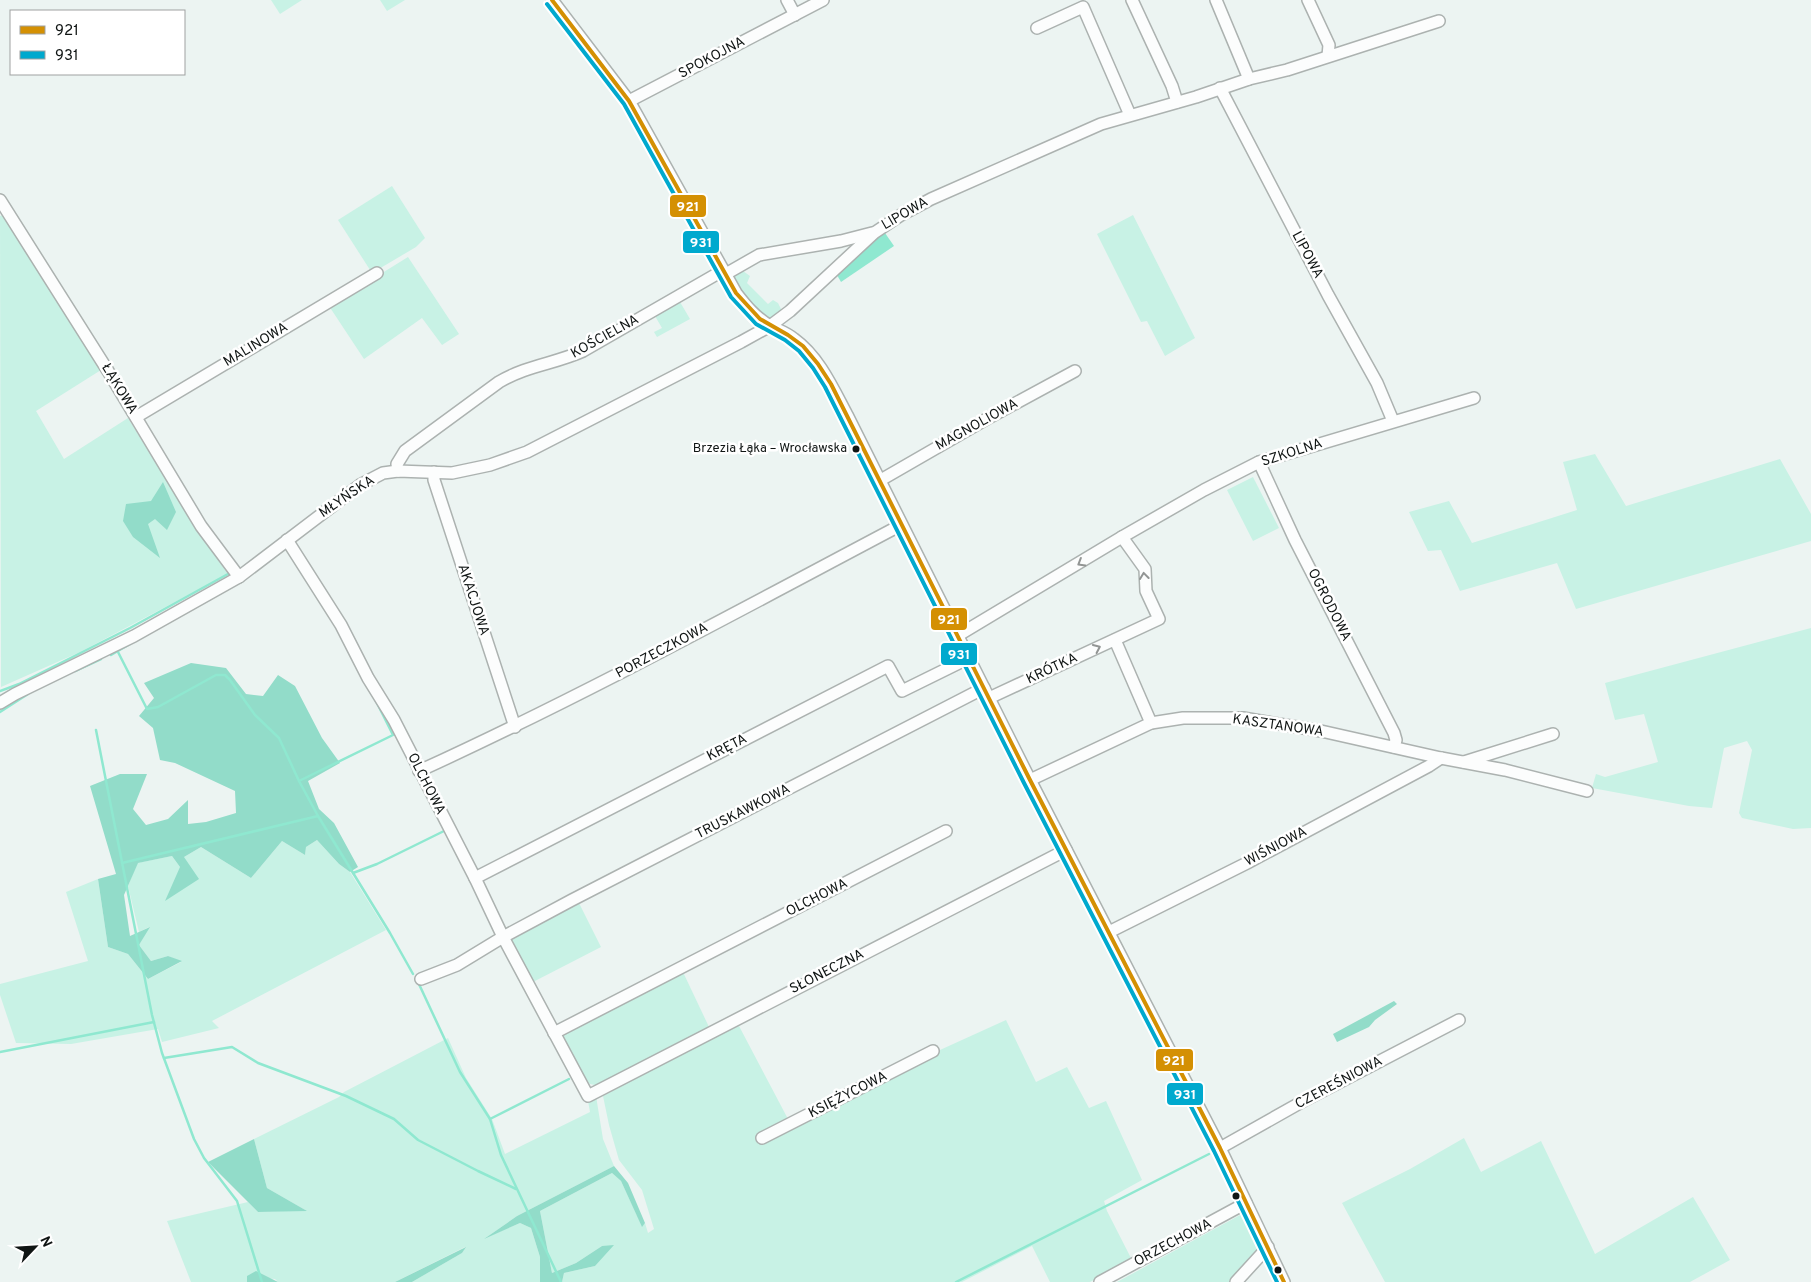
<svg xmlns="http://www.w3.org/2000/svg" width="1811" height="1282" font-family="Overpass,sans-serif">
  <style>
    .green { fill: #c8f2e5 }
    .forest { fill: #92dcc9 }
    .water { fill: #8fe8d0 }
    .lines { fill: none; stroke-linecap: round; stroke-linejoin: round }
    .stream { stroke: #8fe8d0; stroke-width: 2.5 }
    .minor-casing { stroke: #acb2b0; stroke-width: 14 }
    .minor { stroke: #fcfdfd; stroke-width: 11 }
    .bus-1-casing { stroke: #fff; stroke-width: 8 }
    .bus-2-casing { stroke: #fff; stroke-width: 8 }
    .bus-1 { stroke: #d49003; stroke-width: 4 }
    .bus-2 { stroke: #00a9ce; stroke-width: 4 }
    .oneway { stroke: #929594 }
    .bus-dot { fill: #101514; stroke: #fff; stroke-width: 2 }
    .labels { text-anchor: middle; dominant-baseline: central; stroke-width: 5; stroke-linejoin: round; paint-order: stroke }
    .bus-label { font-size: 13px; fill: #101514; stroke: #fff; text-anchor: end }
    .street-label { font-size: 14px; fill: #101514; stroke: #fff }
    .line-badge { stroke: #fff; stroke-width: 2 }
    .badge-label { font-size: 14px; text-anchor: middle; font-weight: bold; fill: #fff }
  </style>
  <rect width="100%" height="100%" fill="#ecf4f2"/>
  <!-- green -->
  <g class="green">
    <polygon points="271,0 302,0 280,14"/>
    <polygon points="380,0 405,0 387,11"/>
    <polygon points="392,186 425,238 416,247 372,273 338,220"/>
    <polygon points="3,215 101,370 36,411 64,459 128,418 197,530 228,574 80,652 1,687 0,216"/>
    <polygon points="1133,215 1195,338 1165,356 1147,321 1141,322 1097,234"/>
    <polygon points="408,257 459,334 442,345 422,318 364,359 329,306"/>
    <path d="M739 271H743L750 276 747 283 768 304 773 300 778 303 781 309 779 315C775 317 771 319 767 318 755 315 741 291 734 281L733 276Z"/>
    <polygon points="680,302 690,319 657,337 654,332 662,328 655,316"/>
    <polygon points="1595,454 1626,506 1780,459 1811,514 1811,541 1576,609 1557,563 1460,591 1441,550 1428,551 1409,512 1449,501 1472,543 1577,510 1563,462"/>
    <polygon points="1253,477 1279,528 1253,541 1227,490"/>
    <polygon points="1811,628 1811,828 1793,829 1742,818 1739,813 1752,750 1747,741 1724,748 1712,808 1689,806 1592,788 1596,774 1605,777 1658,762 1644,714 1615,720 1605,683"/>
    <polygon points="317,840 339,864 350,872 386,930 212,1021 219,1028 162,1042 158,1029 71,1044 16,1043 0,995 0,984 88,961 66,892 98,879 108,947 128,954 148,979 181,962 168,956 151,961 139,945 149,927 139,932 128,886 137,863 172,856 180,867 166,900 184,857 201,847 251,878 282,841 305,855 306,847"/>
    <polygon points="579,903 601,947 533,982 512,941 513,938"/>
    <polygon points="682,970 709,1027 690,1039 600,1086 590,1084 583,1079 563,1037 565,1031"/>
    <polygon points="1006,1020 1036,1082 1067,1067 1089,1108 1106,1101 1142,1180 1104,1201 1107,1211 1132,1260 1090,1282 1050,1282 1032,1246 962,1282 562,1282 564,1273 595,1266 602,1246 576,1263 552,1273 540,1211 612,1173 621,1181 642,1226 645,1223 648,1233 654,1229 642,1190 619,1160 609,1125 603,1096 699,1044 739,1026 788,1119"/>
    <polygon points="448,1038 466,1078 492,1119 505,1154 590,1112 588,1101 596,1096 603,1139 614,1166 517,1216 487,1237 520,1223 531,1228 540,1257 540,1282 412,1282 462,1253 465,1247 395,1282 278,1282 275,1279 247,1276 247,1282 191,1282 167,1221 248,1202 258,1212 305,1210 267,1188 254,1139 339,1097 344,1092"/>
    <polygon points="1464,1138 1481,1172 1541,1141 1595,1254 1693,1197 1730,1260 1690,1282 1385,1282 1342,1203 1410,1169"/>
    <polygon points="1242,1214 1259,1248 1229,1282 1117,1282"/>
  </g>
  <!-- forest -->
  <g class="forest">
    <polygon points="163,482 176,512 167,530 155,519 148,524 160,558 133,537 123,521 126,504 151,501"/>
    <polygon points="191,663 226,668 246,694 263,696 278,675 295,686 322,738 340,763 308,781 319,809 334,823 358,867 350,872 339,864 317,840 306,847 305,855 282,841 251,878 201,847 184,857 199,879 165,901 180,867 172,856 138,863 124,895 130,936 150,927 139,945 151,961 168,956 182,961 148,979 128,954 108,947 98,879 116,874 90,786 120,774 147,774 133,809 146,825 168,819 188,800 188,824 206,822 236,813 235,791 175,763 160,760 153,728 139,716 154,698 144,683"/>
    <polygon points="1394,1001 1397,1004 1375,1020 1369,1027 1337,1042 1333,1034"/>
    <polygon points="254,1139 267,1188 307,1211 258,1212 208,1162"/>
    <polygon points="614,1166 628,1183 645,1223 642,1227 621,1181 612,1173 540,1211 552,1273 576,1263 602,1246 614,1245 595,1266 564,1273 562,1282 540,1282 540,1257 531,1228 520,1223 484,1239 517,1216"/>
    <polygon points="466,1247 462,1253 412,1282 395,1282"/>
    <polygon points="256,1271 278,1282 247,1282 247,1276"/>
  </g>
  <!-- water -->
  <polygon class="water" points="885,233 894,246 841,282 837,275 877,237"/>
  <g class="lines">
    <!-- stream -->
    <g class="stream">
      <polyline points="118,652 147,709 158,707 216,675 225,675 230,680 255,715 279,738 299,781 318,816 390,933 413,974"/>
      <polyline points="111,655 130,644"/>
      <polyline points="75,671 101,659"/>
      <polyline points="0,691 19,684 130,628 228,574"/>
      <polyline points="0,712 28,694"/>
      <polyline points="96,730 152,1015 162,1053 194,1139 204,1158 237,1201 262,1282"/>
      <polyline points="299,781 393,735 376,701"/>
      <polyline points="122,863 318,816"/>
      <polyline points="353,873 377,864 444,831"/>
      <polyline points="418,982 460,1072 490,1119 501,1155 561,1282"/>
      <polyline points="0,1052 154,1022"/>
      <polyline points="164,1058 232,1047 258,1063 346,1096 394,1119 418,1140 478,1171 516,1189"/>
      <polyline points="490,1119 569,1079"/>
      <polyline points="956,1282 1209,1154"/>
    </g>
    <defs>
      <g id="minor">
        <path d="M552 0 629 101 736 293C746 306 755 317 770 326 778 330 787 333 794 339 819 357 833 389 847 415L1030 780 1220 1148 1284 1282"/>
        <polyline points="787,0 795,15"/>
        <polyline points="1132,0 1172,86 1177,102"/>
        <polyline points="1216,0 1249,79"/>
        <polyline points="1308,0 1329,45 1328,56"/>
        <polyline points="1037,28 1083,7 1130,115"/>
        <polyline points="1220,88 1328,295 1377,383 1393,421"/>
        <polyline points="629,101 823,0"/>
        <polyline points="0,200 108,371 201,526 239,577"/>
        <polyline points="724,275 759,255 841,241 872,233"/>
        <polyline points="136,417 377,273"/>
        <polyline points="1259,462 1295,540 1394,733 1396,740 1394,747"/>
        <path d="M398 471 397 464 405 451 499 382C528 365 554 364 583 351L722 271"/>
        <polyline points="434,472 434,480 515,727"/>
        <polyline points="879,481 990,417 1075,371"/>
        <polyline points="287,540 341,625 368,678 394,720 475,878 503,937 588,1096 1066,850"/>
        <polyline points="957,636 1122,537 1204,490 1259,462 1474,398"/>
        <polyline points="1115,640 1151,723"/>
        <polyline points="989,698 1159,619 1146,591 1145,569 1122,537"/>
        <polyline points="0,703 15,694 134,636 239,577 360,485 383,473 398,471 452,473 490,465 527,452 741,342 770,326 790,311 874,233 901,215 931,199 1101,124 1196,97 1249,79 1287,70 1439,21"/>
        <polyline points="1464,762 1553,734"/>
        <path d="M419 771C583 696 742 609 901 525"/>
        <polyline points="1030,780 1151,723 1183,718 1243,718 1321,731 1441,758 1505,770 1587,791"/>
        <polyline points="475,878 888,666 902,691 969,658"/>
        <polyline points="1109,932 1247,863 1429,766 1441,758"/>
        <polyline points="421,979 457,965 503,937 572,900 984,688"/>
        <polyline points="554,1033 946,831"/>
        <polyline points="762,1138 933,1051"/>
        <polyline points="1220,1148 1307,1099 1459,1020"/>
        <polyline points="1100,1282 1246,1203"/>
        <polyline points="1236,1282 1268,1247"/>
      </g>
    </defs>
    <!-- minor casing -->
    <use href="#minor" class="minor-casing"/>
    <!-- minor -->
    <use href="#minor" class="minor"/>
    <defs>
      <polyline id="bus-1" points="552,0 629,101 736,293 760,319 788,335 803,346 818,364 831,384 1030,780 1220,1148 1284,1282"/>
      <polyline id="bus-2" points="547,4 624,104 731,297 756,324 785,340 799,351 813,368 825,387 1024,783 1214,1151 1277,1282"/>
    </defs>
    <!-- bus-1 casing -->
    <use href="#bus-1" class="bus-1-casing"/>
    <!-- bus-2 casing -->
    <use href="#bus-2" class="bus-2-casing"/>
    <!-- bus-1 -->
    <use href="#bus-1" class="bus-1"/>
    <!-- bus-2 -->
    <use href="#bus-2" class="bus-2"/>
  </g>
  <!-- one-way arrows -->
  <defs><path id="oneway-chevron" d="M-2-3.5L2.5 0L-2 3.5" fill="none" stroke-width="1.6" stroke-linecap="round" stroke-linejoin="round" transform="scale(1.25)"/></defs>
  <g class="oneway">
    <use href="#oneway-chevron" transform="translate(1081 563) rotate(149)"/>
    <use href="#oneway-chevron" transform="translate(1144 576) rotate(-97)"/>
    <use href="#oneway-chevron" transform="translate(1097 648) rotate(-25)"/>
  </g>
  <!-- markers -->
  <g class="bus-dot">
    <circle cx="856" cy="449" r="4.5"/>
    <circle cx="1236" cy="1196" r="4.5"/>
    <circle cx="1278" cy="1270" r="4.5"/>
  </g>
  <g class="labels">
    <!-- bus labels -->
    <g class="bus-label">
      <text x="847" y="449">Brzezia Łąka – Wrocławska</text>
    </g>
    <!-- street labels -->
    <g class="street-label">
      <text transform="translate(712 58) rotate(-28)">SPOKOJNA</text>
      <text transform="translate(905 214) rotate(-30)">LIPOWA</text>
      <text transform="translate(1307 255) rotate(62)">LIPOWA</text>
      <text transform="translate(605 337) rotate(-29)">KOŚCIELNA</text>
      <text transform="translate(256 345) rotate(-31)">MALINOWA</text>
      <text transform="translate(119 389) rotate(59)">ŁĄKOWA</text>
      <text transform="translate(977 425) rotate(-29)">MAGNOLIOWA</text>
      <text transform="translate(1292 453) rotate(-18)">SZKOLNA</text>
      <text transform="translate(347 497) rotate(-34)">MŁYŃSKA</text>
      <text transform="translate(473 600) rotate(72)">AKACJOWA</text>
      <text transform="translate(1329 605) rotate(63)">OGRODOWA</text>
      <text transform="translate(662 651) rotate(-28)">PORZECZKOWA</text>
      <text transform="translate(1052 669) rotate(-25)">KRÓTKA</text>
      <text transform="translate(1278 726) rotate(8)">KASZTANOWA</text>
      <text transform="translate(727 748) rotate(-27)">KRĘTA</text>
      <text transform="translate(426 784) rotate(63)">OLCHOWA</text>
      <text transform="translate(743 812) rotate(-27)">TRUSKAWKOWA</text>
      <text transform="translate(1276 847) rotate(-28)">WIŚNIOWA</text>
      <text transform="translate(817 898) rotate(-27)">OLCHOWA</text>
      <text transform="translate(827 972) rotate(-27)">SŁONECZNA</text>
      <text transform="translate(1339 1083) rotate(-28)">CZEREŚNIOWA</text>
      <text transform="translate(848 1095) rotate(-27)">KSIĘŻYCOWA</text>
      <text transform="translate(1173 1243) rotate(-28)">ORZECHOWA</text>
    </g>
  </g>
  <g class="line-badge">
    <rect x="669" y="194" width="38" height="24" rx="5" fill="#d49003"/>
    <rect x="682" y="230" width="38" height="24" rx="5" fill="#00a9ce"/>
    <rect x="930" y="607" width="38" height="24" rx="5" fill="#d49003"/>
    <rect x="940" y="642" width="38" height="24" rx="5" fill="#00a9ce"/>
    <rect x="1155" y="1048" width="39" height="24" rx="5" fill="#d49003"/>
    <rect x="1166" y="1082" width="38" height="24" rx="5" fill="#00a9ce"/>
  </g>
  <g class="badge-label">
    <text x="688" y="211">921</text>
    <text x="701" y="247">931</text>
    <text x="949" y="624">921</text>
    <text x="959" y="659">931</text>
    <text x="1174" y="1065">921</text>
    <text x="1185" y="1099">931</text>
  </g>
  <!-- legend -->
  <rect x="10" y="10" width="175" height="65" fill="#ffffff" stroke="#9fa1a1"/>
  <rect x="20" y="26" width="25" height="8" fill="#d49003" stroke="#9fa1a1"/>
  <text x="55" y="35" font-size="15" fill="#101514">921</text>
  <rect x="20" y="51" width="25" height="8" fill="#00a9ce" stroke="#9fa1a1"/>
  <text x="55" y="60" font-size="15" fill="#101514">931</text>
  <!-- north arrow -->
  <g transform="translate(35 1247) rotate(65)" stroke="#ffffff" stroke-width="4" paint-order="stroke">
  <path d="M0-4L9 19L0 12L-9 19Z" fill="#101514"/>
  <text y="-8" font-size="14" font-weight="bold" text-anchor="middle" fill="#101514">N</text>
  </g>
</svg>
